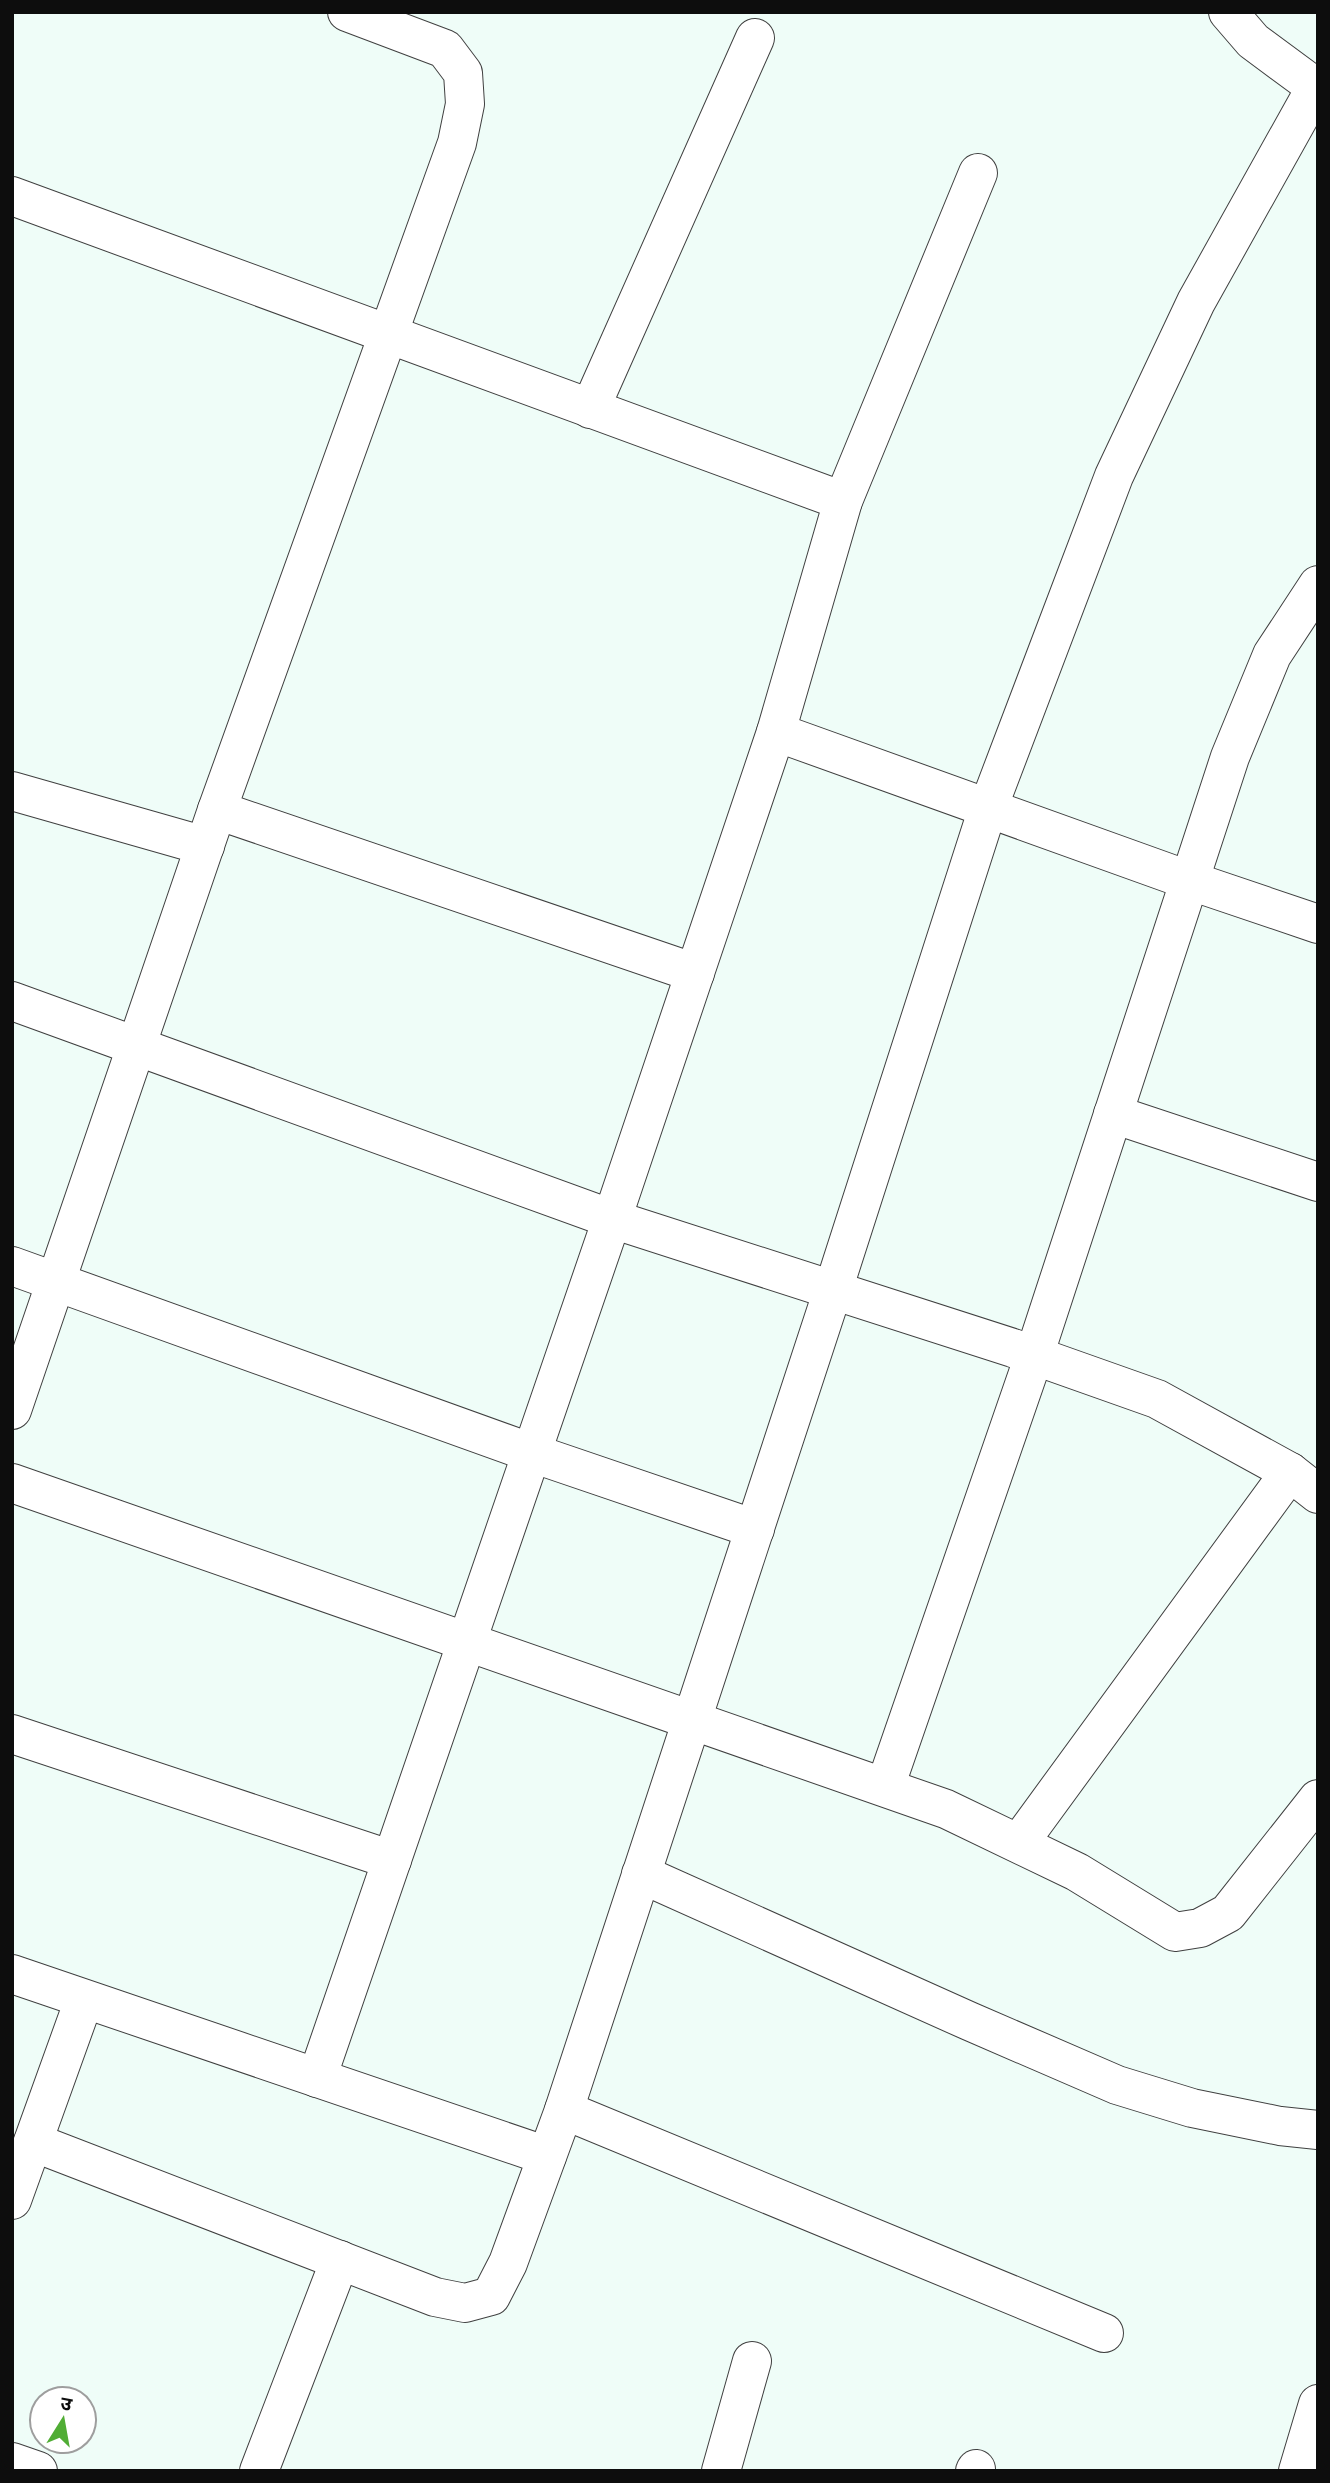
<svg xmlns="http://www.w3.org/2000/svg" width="1330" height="2483" font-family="'Times New Roman','Noto Sans Devanagari',serif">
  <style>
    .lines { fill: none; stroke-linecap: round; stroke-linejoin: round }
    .minor-casing { stroke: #404040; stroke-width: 40 }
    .minor { stroke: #fff; stroke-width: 38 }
  </style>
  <rect width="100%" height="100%" fill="#effdf8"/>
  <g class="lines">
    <defs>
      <g id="minor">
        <polyline points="1228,12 1253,41 1318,89"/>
        <polyline points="12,196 843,501"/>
        <polyline points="590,409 755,38"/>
        <polyline points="776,732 1188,880 1318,924"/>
        <polyline points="12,791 205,846"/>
        <polyline points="217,810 695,973"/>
        <polyline points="12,1001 612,1219 1013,1348 1157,1399 1290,1472 1318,1494"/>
        <polyline points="1113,1114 1318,1182"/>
        <polyline points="12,1266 532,1453 755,1529"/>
        <polyline points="12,1410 217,810 457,143 465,104 463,73 445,49 347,12"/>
        <polyline points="12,1483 946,1809 1077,1872 1175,1932 1200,1928 1228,1913 1318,1799"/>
        <polyline points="12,1734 392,1860"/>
        <polyline points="885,1787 1034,1356 1230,757 1272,655 1318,585"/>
        <polyline points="1019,1843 1290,1472"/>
        <polyline points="641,1874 969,2021 1117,2085 1192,2108 1280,2126 1318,2130"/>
        <polyline points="12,1974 547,2156"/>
        <polyline points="317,2078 612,1219 776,732 843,501 978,173"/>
        <polyline points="564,2110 1104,2333"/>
        <polyline points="33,2142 435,2297 465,2303 491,2296 508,2263 564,2110 833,1290 988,808 1114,476 1196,302 1316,87"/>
        <polyline points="12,2200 84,2000"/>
        <polyline points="12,2462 38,2471"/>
        <polyline points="259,2471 340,2260"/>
        <polyline points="721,2471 752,2361"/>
        <polyline points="975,2471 976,2469"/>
        <polyline points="1298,2471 1318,2404"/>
      </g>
    </defs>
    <!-- minor casing -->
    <use href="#minor" class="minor-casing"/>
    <!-- minor -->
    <use href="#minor" class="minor"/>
  </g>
  <!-- border -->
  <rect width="1330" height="2483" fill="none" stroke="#0d0d0d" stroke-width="28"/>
  <!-- north arrow -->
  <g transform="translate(63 2420) rotate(11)"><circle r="33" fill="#ffffff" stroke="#9e9e9e" stroke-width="2"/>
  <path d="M0-5L12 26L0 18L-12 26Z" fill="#50ad35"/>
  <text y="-10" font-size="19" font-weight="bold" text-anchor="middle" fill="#0d0d0d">उ</text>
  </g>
</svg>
